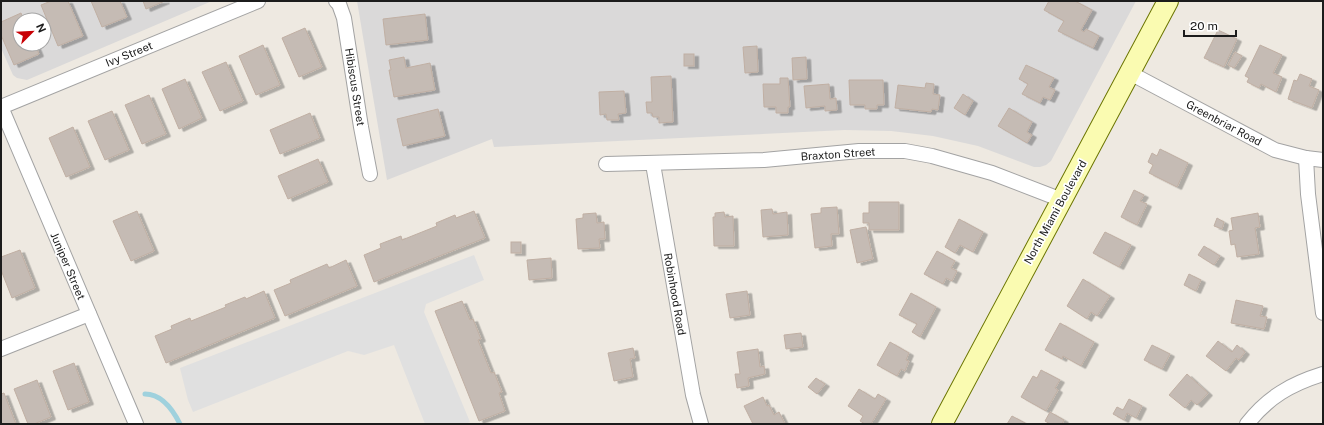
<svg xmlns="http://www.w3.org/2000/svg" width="1324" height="425" font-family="'Public Sans',sans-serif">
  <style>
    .residential { fill: #dad9d9; fill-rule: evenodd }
    .parking { fill: #e0e0e0 }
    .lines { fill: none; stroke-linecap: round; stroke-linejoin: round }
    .stream { stroke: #9fd1dd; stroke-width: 5 }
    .building { fill: #c5bbb4; stroke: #c0afa3; filter: url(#shadow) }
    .minor-casing { stroke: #a3a3a3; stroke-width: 16 }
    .secondary-casing { stroke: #6b7501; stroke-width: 22 }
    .minor { stroke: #fff; stroke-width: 14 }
    .secondary { stroke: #fafbb1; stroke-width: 20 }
    .labels { text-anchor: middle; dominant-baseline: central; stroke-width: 3.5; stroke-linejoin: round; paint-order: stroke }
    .street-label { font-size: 11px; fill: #1c1c1c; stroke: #fff }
  </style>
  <defs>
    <filter id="shadow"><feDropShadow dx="4.5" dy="2.5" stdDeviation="0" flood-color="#0004"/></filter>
  </defs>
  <rect width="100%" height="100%" fill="#eee9e1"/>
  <!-- residential -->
  <g class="residential">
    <path d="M1 1H212L27 80 17 78 13 75 1 48ZM20 20H44V44H20Z"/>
    <polygon points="357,1 1136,1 1051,161 1046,165 1040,167 1034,167 978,146 933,136 891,131 845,130 494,147 492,139 387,180"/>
  </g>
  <!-- parking -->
  <polygon class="parking" points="474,255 484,280 426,304 424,312 470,422 466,424 425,424 394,345 364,355 348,351 193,412 188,400 180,368"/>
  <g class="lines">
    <!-- stream -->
    <path class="stream" d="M145 394C162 394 173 410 180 424"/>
  </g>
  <!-- building -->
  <g class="building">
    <polygon points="51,1 68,1 83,36 58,46 41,5"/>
    <polygon points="91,1 120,1 127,17 102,27"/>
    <polygon points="143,1 165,1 146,9"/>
    <polygon points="1049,1 1075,1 1092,10 1081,30 1084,32 1086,29 1099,36 1093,48 1058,31 1064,21 1044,10"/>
    <polygon points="21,13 24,20 20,20 20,44 35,44 39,54 14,65 1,35 1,22"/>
    <polygon points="425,14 428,40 386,45 383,19"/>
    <polygon points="305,28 322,67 299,77 282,38"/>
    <polygon points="1218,30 1237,39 1224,67 1204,58"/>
    <polygon points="263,45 280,85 256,95 239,56"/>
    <polygon points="1260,45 1282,55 1273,73 1282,77 1276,92 1261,84 1259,88 1247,82 1249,78 1245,76"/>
    <polygon points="757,46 758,72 745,73 743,47"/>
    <polygon points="1235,52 1242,56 1234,68 1228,65"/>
    <rect x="684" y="54" width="10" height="12"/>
    <polygon points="404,57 406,68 430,63 435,90 394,97 389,70 391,70 389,60"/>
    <polygon points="806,57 807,79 793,80 792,58"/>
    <polygon points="226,62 243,101 220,111 202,72"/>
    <polygon points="1026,65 1054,78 1049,87 1055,90 1050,100 1043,97 1040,103 1022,94 1028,84 1019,79"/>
    <polygon points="1300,74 1312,79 1309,86 1319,90 1312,108 1288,99 1294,80 1297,81"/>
    <polygon points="671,76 673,122 659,123 659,117 653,117 652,113 647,113 646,102 652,102 651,77"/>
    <polygon points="780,78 788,78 790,107 788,107 788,113 776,113 776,107 764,107 763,84 780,84"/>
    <polygon points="185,79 202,118 179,129 162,89"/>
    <polygon points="849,80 883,80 884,105 877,105 877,109 865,109 865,105 850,105"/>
    <polygon points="926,83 934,84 933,94 940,95 938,110 932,109 931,112 895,108 898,85 925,88"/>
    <polygon points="829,84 830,99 836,98 837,110 825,111 825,106 806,108 804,86"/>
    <polygon points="624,91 626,113 618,114 619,120 607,120 606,114 600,115 599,92"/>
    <polygon points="963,94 973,101 965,115 954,108"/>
    <polygon points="149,95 166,134 142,144 125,105"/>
    <polygon points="1009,108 1032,122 1027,132 1032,135 1027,143 998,126"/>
    <polygon points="438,109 445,136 403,146 397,119"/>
    <polygon points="112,111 129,150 105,160 88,121"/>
    <polygon points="310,113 320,138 280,154 270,130"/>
    <polygon points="73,127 90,167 66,177 49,138"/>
    <polygon points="1160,149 1188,163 1177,187 1149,173 1153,165 1148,162 1152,153 1157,156"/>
    <polygon points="318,159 328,182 288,199 278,176"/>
    <polygon points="1134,190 1144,195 1140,201 1147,204 1137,225 1121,217"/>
    <polygon points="869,202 899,202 899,230 869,230 869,223 863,223 863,213 869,213"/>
    <polygon points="837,207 839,234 831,234 832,246 815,248 811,214 821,213 821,208"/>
    <polygon points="772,209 773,214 787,212 788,235 763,237 761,210"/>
    <polygon points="137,211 154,251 131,261 113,221"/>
    <polygon points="474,211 485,238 374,282 364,255 381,248 380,244 401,236 402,240 437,226 436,223 455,215 456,218"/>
    <polygon points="724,212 725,217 733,216 734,246 714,246 713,217 715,217 715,213"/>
    <polygon points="596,213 597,223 604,222 605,239 599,239 600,248 578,249 576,219 583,218 583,214"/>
    <polygon points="1258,213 1260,227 1255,228 1259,254 1237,257 1235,244 1231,245 1229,231 1233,230 1231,218"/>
    <polygon points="1217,218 1224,222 1222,229 1214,226"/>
    <polygon points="959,219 983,232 973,252 960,245 955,253 945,247"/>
    <polygon points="866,227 873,259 857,263 850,230"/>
    <polygon points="1105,232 1131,245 1119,267 1093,253"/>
    <rect x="511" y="242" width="10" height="11"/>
    <polygon points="1204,246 1220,256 1214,265 1198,255"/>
    <polygon points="20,250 35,288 12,298 1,270 1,257"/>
    <polygon points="937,251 955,261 951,268 957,271 952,281 946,278 943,284 924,274"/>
    <polygon points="551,258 552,278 529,280 527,260"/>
    <polygon points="346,260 357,286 285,316 274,290 291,283 290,280 327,264 329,268"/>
    <polygon points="1189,274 1201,280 1196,291 1184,285"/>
    <polygon points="1083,279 1110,296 1097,316 1091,312 1087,319 1067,306"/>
    <polygon points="264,291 275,318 166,363 155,336 172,329 171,326 190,318 191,321 226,307 225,305 245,297 246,299"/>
    <polygon points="747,291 750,315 730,318 726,294"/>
    <polygon points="911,293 936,307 920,337 912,332 917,324 899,315"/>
    <polygon points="1236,300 1263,306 1260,316 1267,317 1264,329 1231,323"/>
    <polygon points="462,301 470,320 473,319 481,339 478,340 491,373 494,372 502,392 499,393 505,411 479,421 435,311"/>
    <polygon points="1060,323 1094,342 1081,366 1063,356 1062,359 1045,350"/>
    <polygon points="801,333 803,347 786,349 784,335"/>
    <polygon points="1218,341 1232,352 1237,345 1245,352 1239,360 1236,358 1226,371 1206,356"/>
    <polygon points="890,342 909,353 906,360 909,361 905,371 901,369 897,376 877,365"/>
    <polygon points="1152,345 1170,354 1162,369 1144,360"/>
    <polygon points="633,348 635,358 630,359 633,377 614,381 608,353"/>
    <polygon points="758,349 760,367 764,366 765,374 748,378 749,386 737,388 735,374 740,374 737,352"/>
    <polygon points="74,363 89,402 68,410 53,371"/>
    <polygon points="1041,370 1060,380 1055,388 1058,390 1046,411 1021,397 1033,376 1037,378"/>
    <polygon points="1187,374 1208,393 1197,405 1191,400 1185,408 1169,395"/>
    <polygon points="816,378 825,384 817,394 808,387"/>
    <polygon points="37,380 51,417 34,424 28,424 14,389"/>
    <polygon points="859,389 875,399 878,394 886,399 871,424 865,424 860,421 863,416 848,406"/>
    <polygon points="4,393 16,424 1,424 1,394"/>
    <polygon points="763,397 767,406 769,405 774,415 779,412 785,424 753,424 744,406"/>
    <polygon points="1129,399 1142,406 1136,418 1127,413 1124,420 1113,414 1117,407 1123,410"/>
    <polygon points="1050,412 1064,420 1062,424 1050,424 1045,421"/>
    <polygon points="1012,416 1027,424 1007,424"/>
  </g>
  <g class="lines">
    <defs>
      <g id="minor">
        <polyline points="336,1 339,4 344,18 361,127 370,174"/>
        <polyline points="1130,73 1275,150 1306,158 1323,160"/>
        <polyline points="1,107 136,424"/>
        <polyline points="1,107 258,1"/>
        <polyline points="1306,158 1308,194 1323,313"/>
        <polyline points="606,164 764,160 859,151 905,151 932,156 992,173 1062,200"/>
        <polyline points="653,164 693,395 701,424"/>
        <polyline points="1,349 89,314"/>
        <path d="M1247 424C1268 397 1291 384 1323 374"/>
      </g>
      <polyline id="secondary" points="942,424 1168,1"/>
    </defs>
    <!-- minor casing -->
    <use href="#minor" class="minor-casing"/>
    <!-- secondary casing -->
    <use href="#secondary" class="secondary-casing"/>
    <!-- minor -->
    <use href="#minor" class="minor"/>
    <!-- secondary -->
    <use href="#secondary" class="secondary"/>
  </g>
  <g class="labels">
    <!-- street labels -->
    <g class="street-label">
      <text transform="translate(129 54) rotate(-22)">Ivy Street</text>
      <text transform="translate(355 87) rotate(81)">Hibiscus Street</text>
      <text transform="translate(1224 123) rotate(28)">Greenbriar Road</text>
      <text transform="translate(838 154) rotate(-4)">Braxton Street</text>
      <text transform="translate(1055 212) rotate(-61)">North Miami Boulevard</text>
      <text transform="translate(68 266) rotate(67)">Juniper Street</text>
      <text transform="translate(675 294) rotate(80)">Robinhood Road</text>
    </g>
  </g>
  <!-- border -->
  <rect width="1324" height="425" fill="none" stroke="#1c1c1c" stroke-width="4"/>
  <!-- north arrow -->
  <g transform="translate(32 32) rotate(66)"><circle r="19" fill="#ffffff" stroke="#a4a4a4"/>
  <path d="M0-3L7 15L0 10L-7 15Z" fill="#c80005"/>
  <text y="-6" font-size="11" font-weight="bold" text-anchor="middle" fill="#1c1c1c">N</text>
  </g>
  <!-- scale -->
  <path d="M1184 30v6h52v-6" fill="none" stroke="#1c1c1c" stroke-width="2"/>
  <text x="1190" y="30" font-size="12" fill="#1c1c1c" stroke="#ffffff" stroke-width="3" paint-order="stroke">20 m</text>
</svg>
